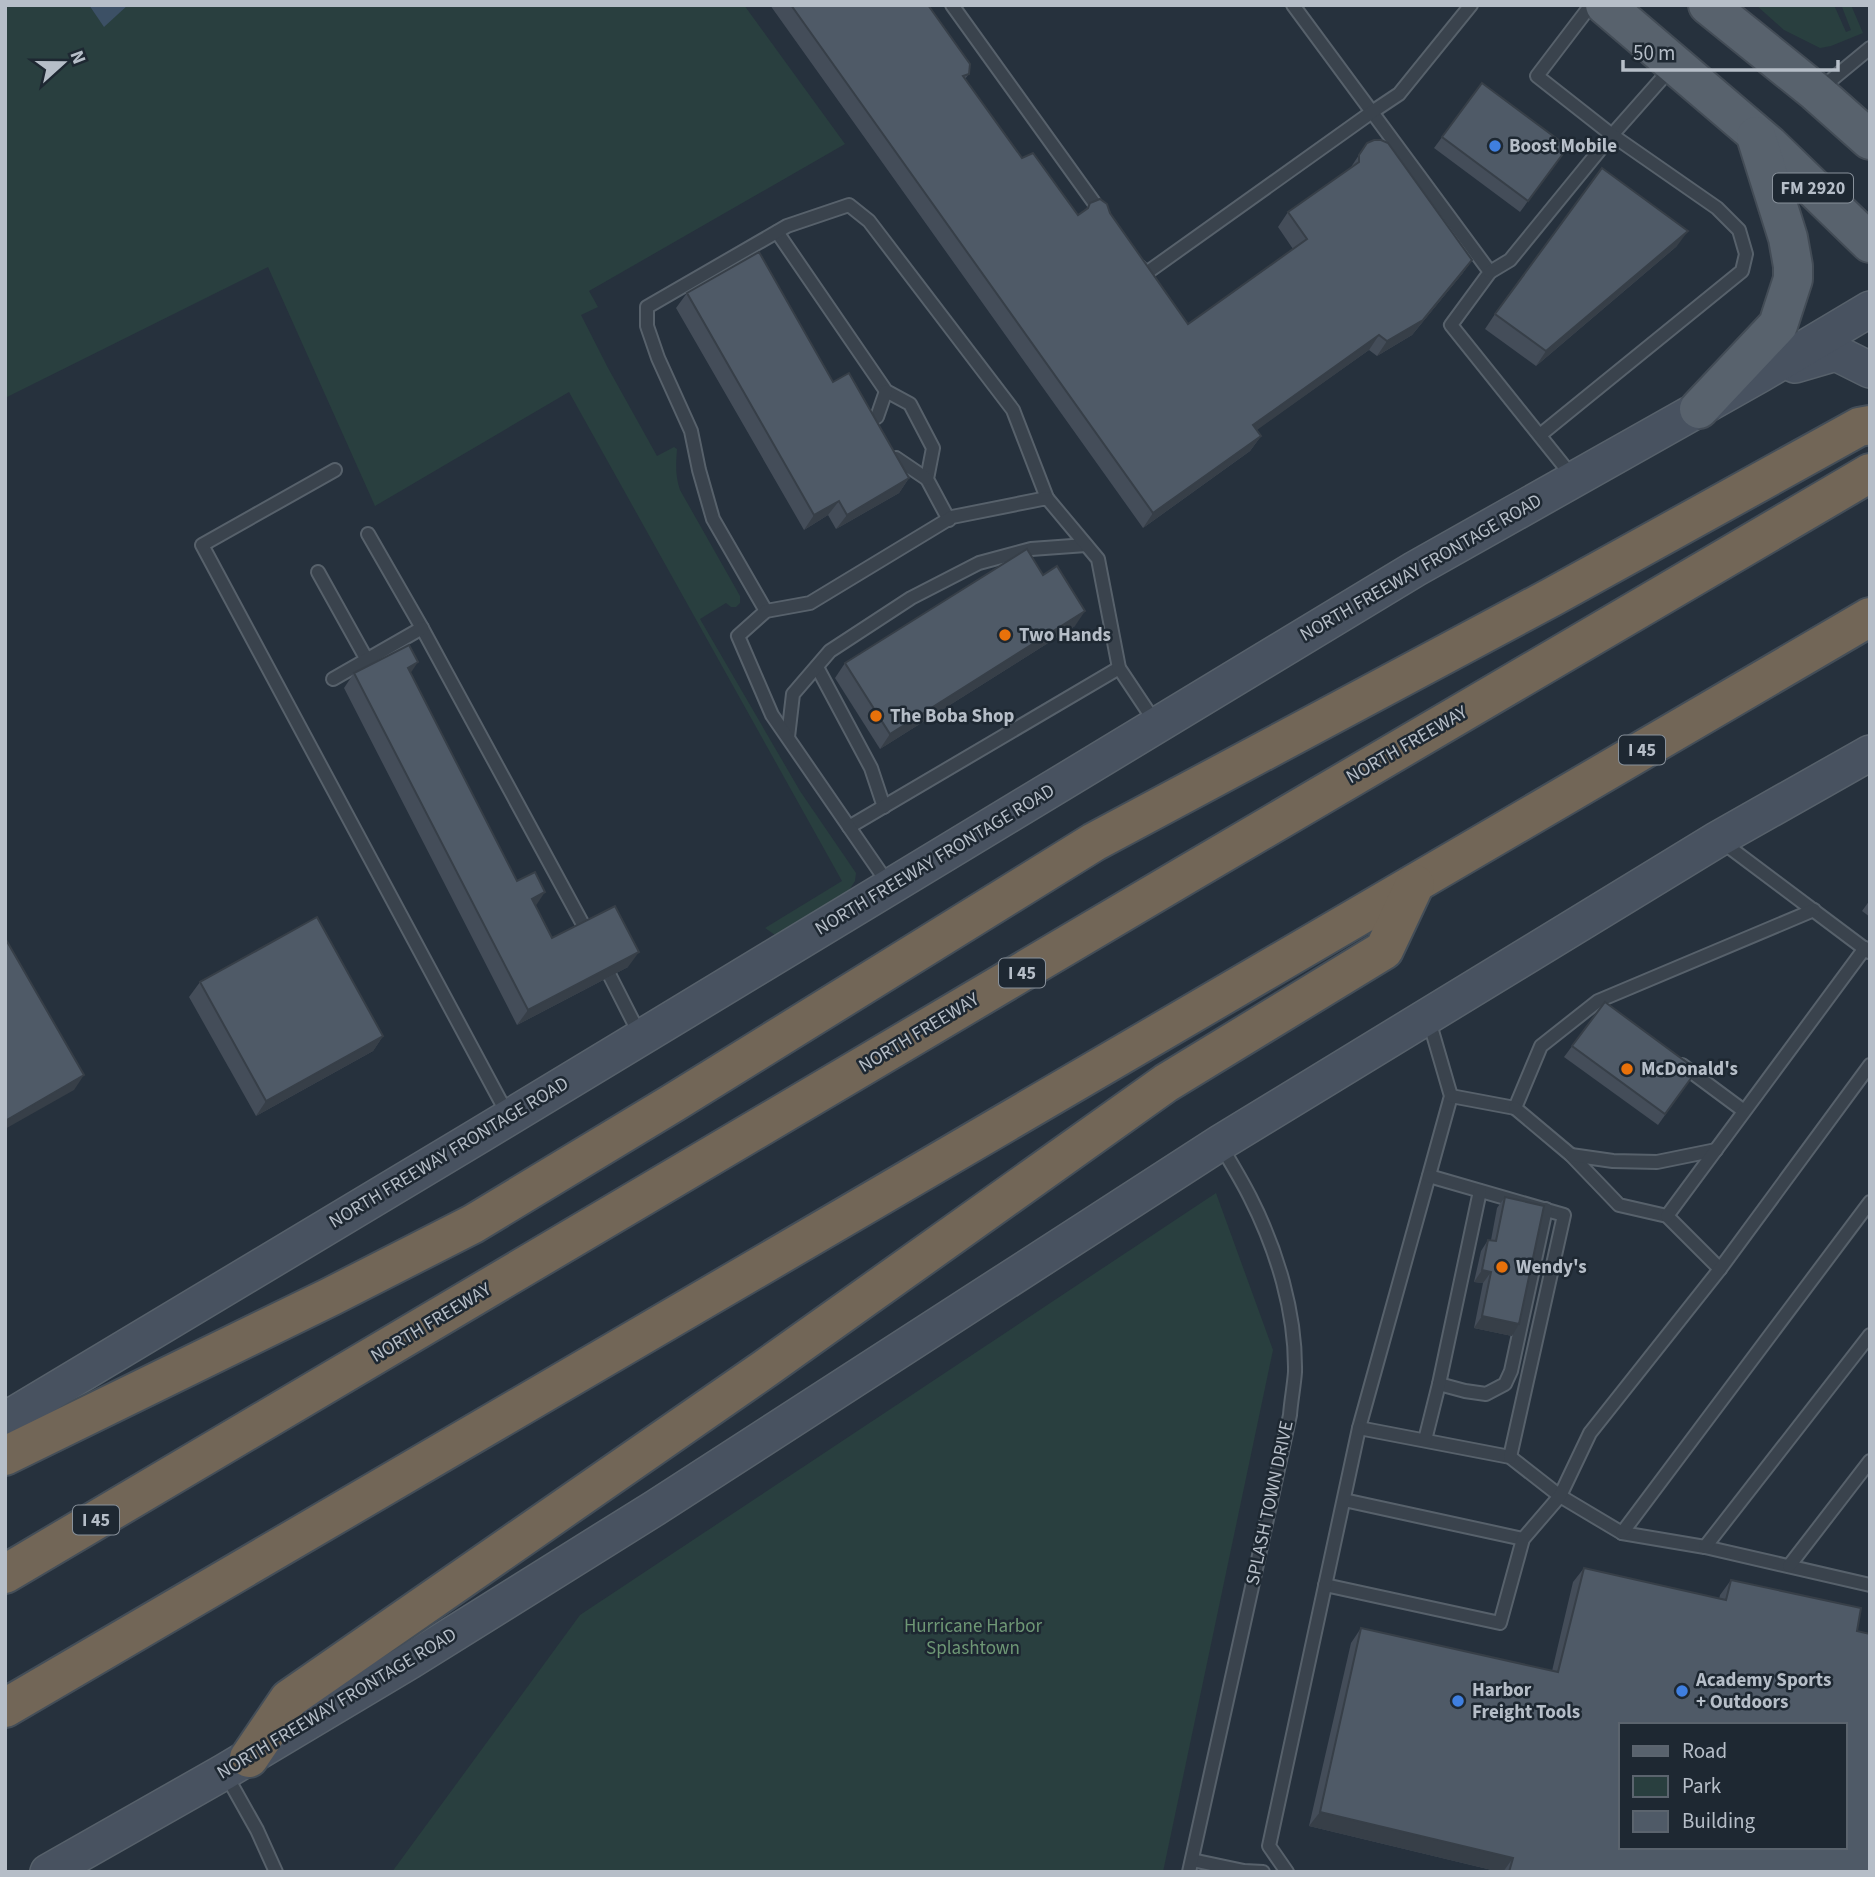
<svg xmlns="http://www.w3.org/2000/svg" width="1875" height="1877" font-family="'Source Sans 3',sans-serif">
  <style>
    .green { fill: #293f3f }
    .water { fill: #3c5065 }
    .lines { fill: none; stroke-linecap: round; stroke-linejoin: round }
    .lane-casing { stroke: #57616b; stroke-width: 16 }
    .secondary-casing { stroke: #57616b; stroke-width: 38 }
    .primary-casing { stroke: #434c56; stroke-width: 42 }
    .highway-casing { stroke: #444e58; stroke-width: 42 }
    .lane { stroke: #3a434d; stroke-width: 12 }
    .secondary { stroke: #485260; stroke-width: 35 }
    .primary { stroke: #58626d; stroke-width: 38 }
    .highway { stroke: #726657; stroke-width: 38 }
    .wall { fill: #444d59 }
    .shaded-wall { fill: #373f48 }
    .building { fill: #4f5a67; stroke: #373f48; stroke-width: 2; fill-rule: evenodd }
    .shop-dot { fill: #3f7fe0; stroke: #1e2832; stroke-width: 2.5 }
    .food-dot { fill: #e8710a; stroke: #1e2832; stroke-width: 2.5 }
    .labels { text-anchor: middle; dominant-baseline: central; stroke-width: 5; stroke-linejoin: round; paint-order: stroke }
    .shield { fill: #1e2832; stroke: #88919b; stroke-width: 2 }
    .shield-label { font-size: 18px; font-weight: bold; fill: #b6bec8 }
    .poi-label { font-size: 19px; font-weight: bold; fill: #b6bec8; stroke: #1e2832; text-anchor: start }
    .street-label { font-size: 19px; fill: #b6bec8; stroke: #1e2832 }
    .park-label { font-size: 19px; fill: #6e9775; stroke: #1e2832 }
  </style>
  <rect width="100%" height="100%" fill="#26313d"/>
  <!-- green -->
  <g class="green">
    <path d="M5 5H89L104 26 128 5H744L845 144 589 291 598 307 581 315 608 368 657 456 674 447 677 449C676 464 675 475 680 490L740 596V603L736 607H731L726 603 700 619 800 791 856 873 855 881 848 892 783 936 775 935 765 928 842 881 569 392 375 506 268 267 5 398Z"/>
    <polygon points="1756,5 1834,5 1846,32 1851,30 1842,7 1851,5 1863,33 1831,46 1820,48 1784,30"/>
    <polygon points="1216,1193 1273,1350 1163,1872 392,1872 580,1615"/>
  </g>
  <!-- water -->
  <polygon class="water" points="89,5 128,5 104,27"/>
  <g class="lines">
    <defs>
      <g id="lane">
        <polyline points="952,5 1103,215"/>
        <polyline points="1293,5 1490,272 1451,325 1572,476"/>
        <polyline points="1819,90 1870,48"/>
        <polyline points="777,232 886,391 910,404 933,448 927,479 949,520"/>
        <polyline points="1140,267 1145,274 1372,112 1399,94 1471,5"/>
        <polyline points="1490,272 1510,260 1612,135 1673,66"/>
        <polyline points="877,417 886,391"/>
        <polyline points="1540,435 1742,271 1746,254 1739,230 1717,208 1612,135 1537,76 1591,5"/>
        <polyline points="896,458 927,479"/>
        <polyline points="335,470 202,545 509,1117"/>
        <polyline points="368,534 422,628 586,930"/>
        <polyline points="318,572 367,660"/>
        <polyline points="766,611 713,519 699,470 691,431 658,358 647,326 647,307 787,226 849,205 869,221 1013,410 1047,498"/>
        <polyline points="817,667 871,768 884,807"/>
        <polyline points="333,679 422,628"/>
        <polyline points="788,737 793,694 830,651 911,598 979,563 1031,549 1086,545"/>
        <polyline points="849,827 1119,668"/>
        <polyline points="1721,841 1869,952"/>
        <polyline points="889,885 772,715 738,636 766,611 810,603 952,517 1047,498 1098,559 1119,668 1155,722"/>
        <polyline points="610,976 641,1037"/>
        <polyline points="1428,1017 1451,1096 1359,1428 1510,1457 1560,1496 1622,1533 1705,1547 1870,1585"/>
        <polyline points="1682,1065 1744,1111"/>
        <polyline points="1451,1096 1515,1108 1541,1046 1598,1001 1814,910"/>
        <polyline points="1515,1108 1571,1155 1619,1205 1667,1216 1720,1269"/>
        <polyline points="1571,1155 1613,1161 1657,1162 1716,1150"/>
        <polyline points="1429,1176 1564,1215 1510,1457"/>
        <polyline points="1667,1216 1865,948"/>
        <polyline points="1439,1384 1465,1391 1486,1394 1505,1384 1511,1371 1546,1209"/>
        <polyline points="1425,1440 1439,1384 1480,1191"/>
        <polyline points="1344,1500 1523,1539"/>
        <polyline points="1622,1533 1870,1202"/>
        <polyline points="1705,1547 1870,1335"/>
        <polyline points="1789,1566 1870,1461"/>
        <polyline points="1325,1585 1500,1623 1523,1539 1560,1496 1590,1433 1720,1269 1870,1065"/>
        <polyline points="225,1773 257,1830 276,1872"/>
        <polyline points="1192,1860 1244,1871 1263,1872"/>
        <path d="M1189 1872 1290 1415C1291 1401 1294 1386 1295 1372 1296 1313 1277 1250 1250 1197 1241 1179 1231 1163 1221 1146"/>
        <polyline points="1287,1872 1269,1846 1359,1428"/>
      </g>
      <g id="secondary">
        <polyline points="1795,365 1836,353 1870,370"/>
        <polyline points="5,1420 480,1135 1415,569 1761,374 1870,309"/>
        <polyline points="48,1872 224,1772 410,1661 655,1508 1220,1143 1718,839 1870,753"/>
      </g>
      <g id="primary">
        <polyline points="1605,5 1769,145 1870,243"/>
        <polyline points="1708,5 1816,92 1870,140"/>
        <polyline points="1699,409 1778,325 1793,279 1793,266 1788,238 1756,136"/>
      </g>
      <g id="highway">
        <polyline points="5,1456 330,1297 473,1224 673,1103 1094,842 1552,597 1859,427 1870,425"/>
        <polyline points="5,1574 1189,873 1870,473"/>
        <polyline points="5,1708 1870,617"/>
        <polyline points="249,1758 289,1699 766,1368 1166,1083 1384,950 1415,884"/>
      </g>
    </defs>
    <!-- lane casing -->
    <use href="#lane" class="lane-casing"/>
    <!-- secondary casing -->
    <use href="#secondary" class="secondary-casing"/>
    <!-- primary casing -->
    <use href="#primary" class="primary-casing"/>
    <!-- highway casing -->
    <use href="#highway" class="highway-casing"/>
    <!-- lane -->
    <use href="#lane" class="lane"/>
    <!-- secondary -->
    <use href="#secondary" class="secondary"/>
    <!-- primary -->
    <use href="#primary" class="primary"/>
    <!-- highway -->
    <use href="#highway" class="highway"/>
  </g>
  <!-- wall -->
  <g class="wall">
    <polygon points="770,5 928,5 969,74 965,79 1022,158 1078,215 1085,210 1090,203 1110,213 1188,324 1293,249 1278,227 1288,212 1349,170 1367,143 1472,260 1462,274 1412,335 1377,356 1369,350 1256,430 1261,436 1250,451 1143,528"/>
    <polygon points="1482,83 1568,147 1520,212 1434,148"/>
    <polygon points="1677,246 1536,366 1485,329 1495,314"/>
    <polygon points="687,293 833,382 909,478 899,493 836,529 828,515 804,530 676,308"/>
    <polygon points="1075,626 880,749 835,678 845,663"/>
    <polygon points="354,673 410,673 517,881 535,906 552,938 628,967 517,1025 344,688"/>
    <polygon points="1870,900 1870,917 1862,911"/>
    <polygon points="200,982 383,1036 373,1051 256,1116 189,997"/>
    <polygon points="1605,1002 1697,1070 1658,1125 1564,1057"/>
    <polygon points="1505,1197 1512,1336 1474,1328 1483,1283 1474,1282 1481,1251 1488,1240 1491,1240 1497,1208"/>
    <polygon points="1584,1568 1719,1599 1720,1595 1731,1580 1857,1631 1870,1872 1500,1872 1309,1826 1351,1643 1361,1628 1552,1671 1573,1582"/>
  </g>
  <!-- shaded-wall -->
  <g class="shaded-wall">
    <polygon points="1688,231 1677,246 1536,366 1546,351"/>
    <polygon points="1472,260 1462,274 1412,335 1377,356 1387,341"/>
    <polygon points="1379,335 1369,350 1243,440 1253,425"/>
    <polygon points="1261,436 1250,451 1143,528 1153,513"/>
    <polygon points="909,478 899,493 836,529 847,515"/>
    <polygon points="839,501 828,515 804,530 814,515"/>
    <polygon points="1085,611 1075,626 880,749 890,734"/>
    <polygon points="418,662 408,677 408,668"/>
    <polygon points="545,892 535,907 532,899"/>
    <polygon points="639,952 628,967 517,1025 528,1010"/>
    <polygon points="383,1036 373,1051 256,1116 266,1101"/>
    <polygon points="84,1075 74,1090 5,1129 5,1121"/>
    <polygon points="1482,1270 1491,1272 1483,1283 1474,1282"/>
    <polygon points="1482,1316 1519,1324 1512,1336 1474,1328"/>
    <polygon points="1320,1812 1513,1858 1503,1872 1500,1872 1309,1826"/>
  </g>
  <!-- building -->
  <g class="building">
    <polygon points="791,5 928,5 970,64 969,74 963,76 1022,158 1033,153 1078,215 1088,208 1090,203 1100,199 1107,204 1110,213 1188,324 1307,239 1288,212 1359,162 1359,155 1367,143 1374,140 1381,140 1388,143 1472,260 1423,320 1387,341 1379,335 1253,425 1261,436 1153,513"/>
    <polygon points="1482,83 1568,147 1528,201 1442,137"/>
    <polygon points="1602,168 1688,231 1546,351 1495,314"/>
    <polygon points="759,252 833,382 849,373 909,478 847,515 839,501 814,515 687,293"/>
    <polygon points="1027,549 1043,575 1057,566 1085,611 890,734 845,663"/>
    <polygon points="409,645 418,662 408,668 517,881 535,872 545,892 532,899 552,938 615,906 639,952 528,1010 354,673"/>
    <polygon points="317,917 383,1036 266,1101 200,982"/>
    <polygon points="5,938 84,1075 5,1121"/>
    <polygon points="1605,1002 1697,1070 1665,1114 1572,1046"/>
    <polygon points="1505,1197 1544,1206 1519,1324 1482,1316 1491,1272 1482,1270 1488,1240 1496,1241"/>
    <path d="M1584 1568 1726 1600 1731 1580 1861 1608 1857 1631 1870 1634V1872H1509L1513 1858 1320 1812 1361 1628 1558 1672ZM1621 1725H1845V1847H1621Z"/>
  </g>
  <!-- markers -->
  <g class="shop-dot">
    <circle cx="1495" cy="146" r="7"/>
    <circle cx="1682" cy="1691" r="7"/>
    <circle cx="1458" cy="1701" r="7"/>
  </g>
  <g class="food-dot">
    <circle cx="1005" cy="635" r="7"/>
    <circle cx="876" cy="716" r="7"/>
    <circle cx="1627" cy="1069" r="7"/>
    <circle cx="1502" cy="1267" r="7"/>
  </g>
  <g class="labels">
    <!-- shield labels -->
    <g class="shield">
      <rect x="1773" y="173.5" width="80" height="29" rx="5"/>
      <rect x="1619" y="735.5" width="46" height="29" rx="5"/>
      <rect x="999" y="958.5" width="46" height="29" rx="5"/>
      <rect x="73" y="1505.5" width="46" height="29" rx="5"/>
    </g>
    <g class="shield-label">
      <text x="1813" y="188">FM 2920</text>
      <text x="1642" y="750">I 45</text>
      <text x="1022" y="973">I 45</text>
      <text x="96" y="1520">I 45</text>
    </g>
    <!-- poi labels -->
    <g class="poi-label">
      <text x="1509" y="146">Boost Mobile</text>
      <text x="1019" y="635">Two Hands</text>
      <text x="890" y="716">The Boba Shop</text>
      <text x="1641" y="1069">McDonald's</text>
      <text x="1516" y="1267">Wendy's</text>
      <text x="1696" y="1680">Academy Sports<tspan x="1696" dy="22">+ Outdoors</tspan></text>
      <text x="1472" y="1690">Harbor<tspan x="1472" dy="22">Freight Tools</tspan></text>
    </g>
    <!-- street labels -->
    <g class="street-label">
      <text transform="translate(1421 568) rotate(-30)">NORTH FREEWAY FRONTAGE ROAD</text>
      <text transform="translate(1407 745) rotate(-30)">NORTH FREEWAY</text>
      <text transform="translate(935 860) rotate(-31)">NORTH FREEWAY FRONTAGE ROAD</text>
      <text transform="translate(919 1033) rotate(-31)">NORTH FREEWAY</text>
      <text transform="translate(449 1153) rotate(-31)">NORTH FREEWAY FRONTAGE ROAD</text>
      <text transform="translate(431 1323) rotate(-31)">NORTH FREEWAY</text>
      <text transform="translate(1270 1503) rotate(-78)">SPLASH TOWN DRIVE</text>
      <text transform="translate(337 1704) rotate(-31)">NORTH FREEWAY FRONTAGE ROAD</text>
    </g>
    <!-- park labels -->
    <g class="park-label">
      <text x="973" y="1626">Hurricane Harbor<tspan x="973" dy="22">Splashtown</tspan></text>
    </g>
  </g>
  <!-- border -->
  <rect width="1875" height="1877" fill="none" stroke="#b6bec8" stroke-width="14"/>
  <!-- legend -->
  <rect x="1619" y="1723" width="228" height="126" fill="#1e2832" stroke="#5b646e" stroke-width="2"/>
  <rect x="1633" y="1746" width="35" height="10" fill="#58626d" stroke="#5b646e" stroke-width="2"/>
  <text x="1682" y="1758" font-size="21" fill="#b6bec8">Road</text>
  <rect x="1633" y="1776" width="35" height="21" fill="#293f3f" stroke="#5b646e" stroke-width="2"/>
  <text x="1682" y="1793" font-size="21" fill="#b6bec8">Park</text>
  <rect x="1633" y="1811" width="35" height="21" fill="#4f5a67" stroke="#5b646e" stroke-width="2"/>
  <text x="1682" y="1828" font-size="21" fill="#b6bec8">Building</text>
  <!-- north arrow -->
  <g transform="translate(63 63) rotate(69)" stroke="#1e2832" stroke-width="5" paint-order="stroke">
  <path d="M0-5L12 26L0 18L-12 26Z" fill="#b6bec8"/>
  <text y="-10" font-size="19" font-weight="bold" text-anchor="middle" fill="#b6bec8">N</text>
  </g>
  <!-- scale -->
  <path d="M1623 60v10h215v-10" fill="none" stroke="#b6bec8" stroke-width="3.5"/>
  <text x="1633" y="60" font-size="21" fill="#b6bec8" stroke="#1e2832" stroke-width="5" paint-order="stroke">50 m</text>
</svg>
